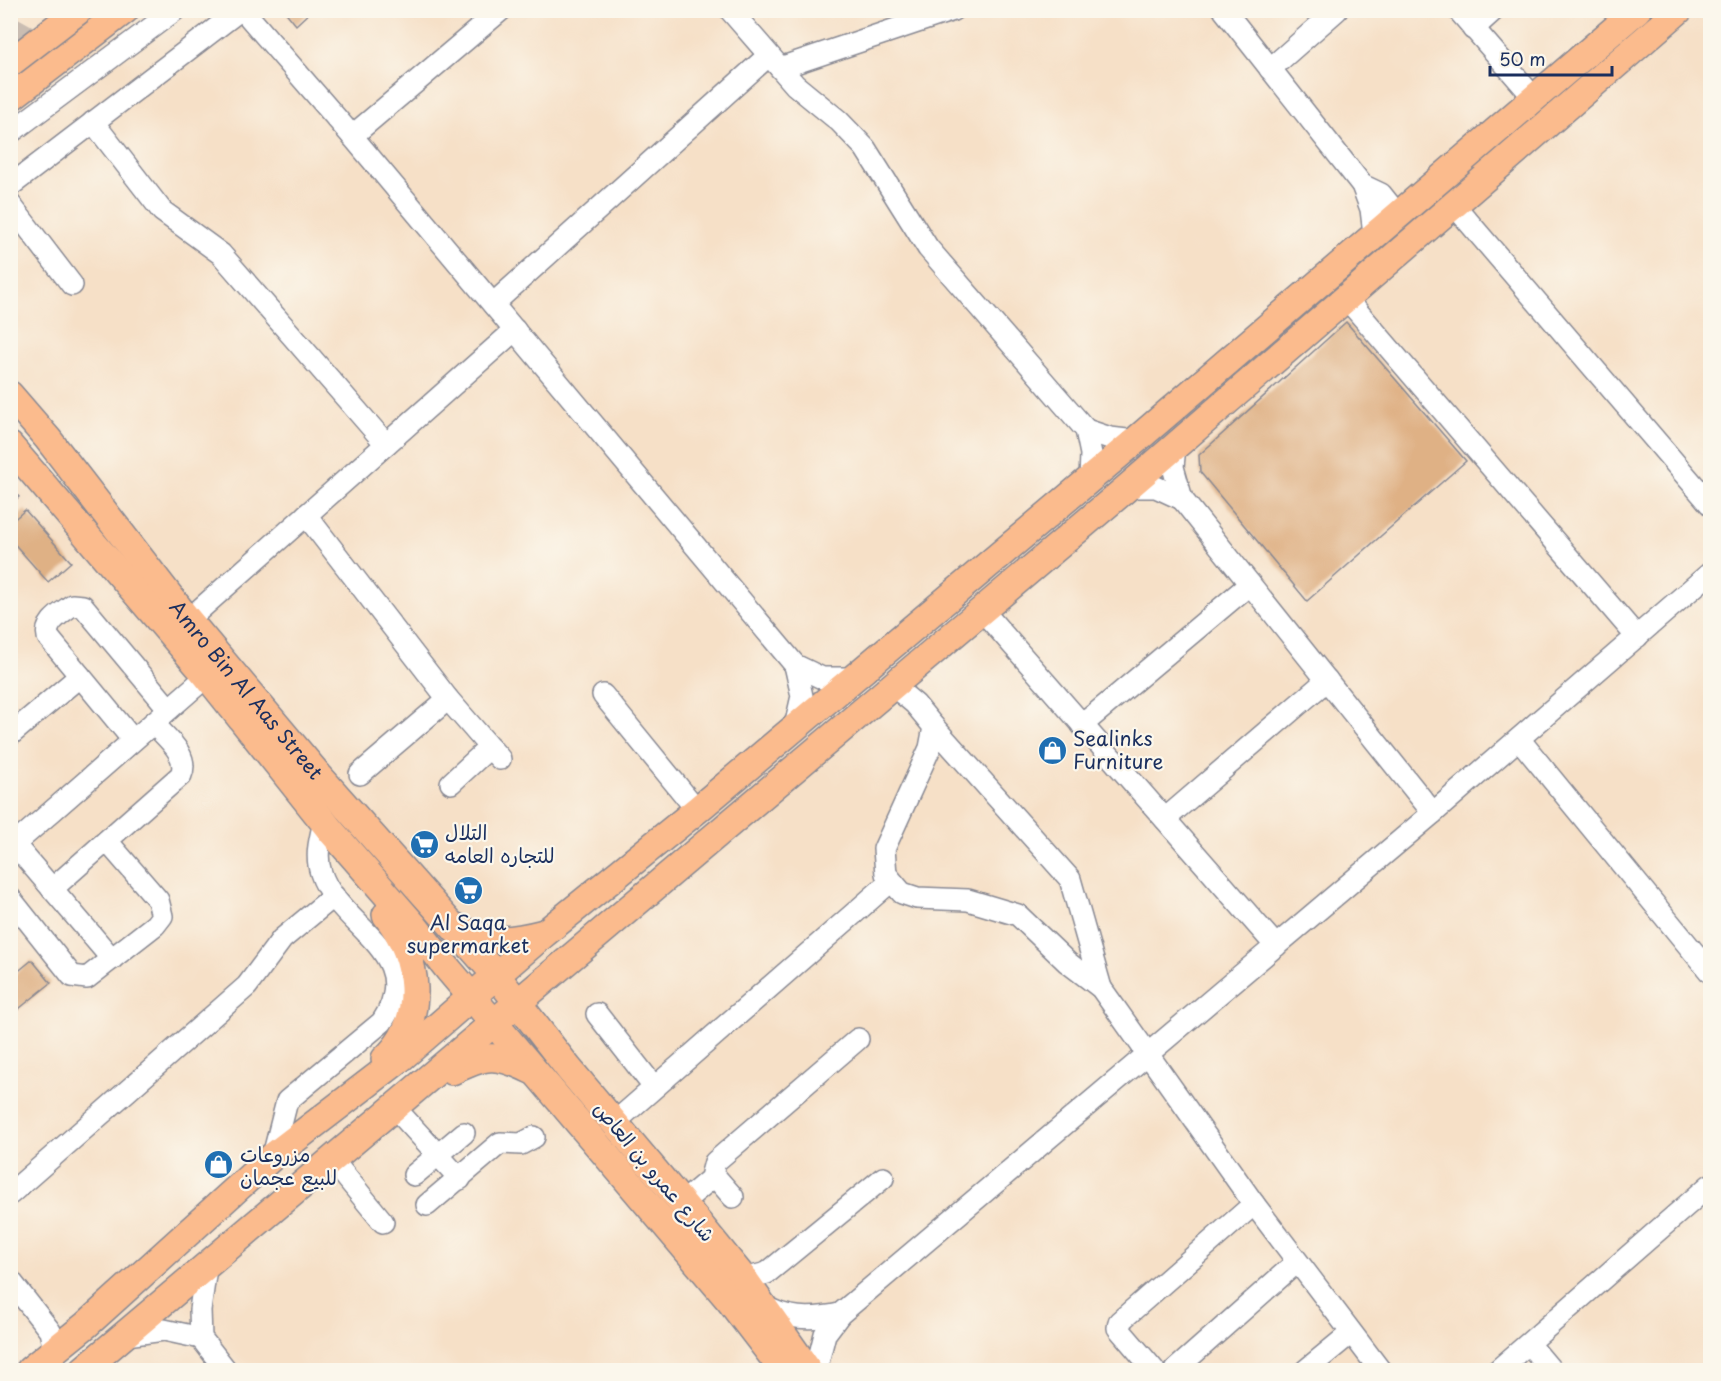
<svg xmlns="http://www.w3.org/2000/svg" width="1721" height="1381" font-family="'Playpen Sans','Playpen Sans Arabic',sans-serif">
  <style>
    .building { fill: #dfb185 }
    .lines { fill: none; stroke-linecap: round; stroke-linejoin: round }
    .major-tunnel { stroke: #cabdb2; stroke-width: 27; stroke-dasharray: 27 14; stroke-linecap: butt }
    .minor-casing { stroke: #888892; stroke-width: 24 }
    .major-casing { stroke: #888892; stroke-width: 30 }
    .minor { stroke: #fff; stroke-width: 21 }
    .major { stroke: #fbbb8d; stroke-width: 27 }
    .major-bridge-casing { stroke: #888892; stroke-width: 30; stroke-linecap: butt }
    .major-bridge { stroke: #fbbb8d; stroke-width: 27 }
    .labels { text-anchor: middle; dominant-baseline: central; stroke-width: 4.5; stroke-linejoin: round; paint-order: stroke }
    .street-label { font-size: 20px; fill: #1b2f5e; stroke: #fbf7ec }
    .poi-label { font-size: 20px; fill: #1b2f5e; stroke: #fbf7ec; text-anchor: start }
  </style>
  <rect width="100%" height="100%" fill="#fbf7ec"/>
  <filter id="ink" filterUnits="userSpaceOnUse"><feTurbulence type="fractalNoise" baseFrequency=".0167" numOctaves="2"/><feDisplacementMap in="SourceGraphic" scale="12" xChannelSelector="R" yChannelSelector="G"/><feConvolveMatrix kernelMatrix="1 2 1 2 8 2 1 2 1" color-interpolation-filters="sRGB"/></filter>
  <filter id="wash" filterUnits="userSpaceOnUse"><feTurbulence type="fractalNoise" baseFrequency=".008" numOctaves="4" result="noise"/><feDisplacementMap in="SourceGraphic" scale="24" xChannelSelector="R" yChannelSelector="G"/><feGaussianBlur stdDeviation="1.35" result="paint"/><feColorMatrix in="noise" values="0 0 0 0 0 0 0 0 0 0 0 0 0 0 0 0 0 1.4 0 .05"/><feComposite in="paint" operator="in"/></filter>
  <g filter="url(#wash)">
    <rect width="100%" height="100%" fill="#f6e0c7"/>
    <g id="blocks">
      <!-- building -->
      <g class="building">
        <polygon points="284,10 312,10 296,25"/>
        <polygon points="1346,322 1466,461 1307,601 1200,472 1199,455"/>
        <polygon points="10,487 19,497 10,504"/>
        <polygon points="25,510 71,562 48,582 10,539 10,523"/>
        <polygon points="32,960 51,983 10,1016 10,978"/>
      </g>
    </g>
  </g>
  <g filter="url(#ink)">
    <use href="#blocks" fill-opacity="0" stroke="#888892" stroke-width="1.5"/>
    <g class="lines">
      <!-- major-tunnel -->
      <polyline class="major-tunnel" points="10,29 28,39 54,42"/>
      <defs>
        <g id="minor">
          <polyline points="243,10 352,136 795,665 822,678 851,678"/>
          <polyline points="730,10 795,85 839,121 865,148 928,248 1086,430 1091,454 1090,479"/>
          <polyline points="1224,10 1362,185 1371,209 1374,234"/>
          <polyline points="1458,10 1535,99"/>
          <polyline points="1473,29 1494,10"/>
          <polyline points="780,68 953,10"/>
          <polyline points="1270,69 1337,10"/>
          <polyline points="93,122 162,211 221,254 386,444"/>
          <polyline points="10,133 175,10"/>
          <polyline points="352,136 501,10"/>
          <polyline points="1362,185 1381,194 1397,214"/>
          <polyline points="10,186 240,10"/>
          <polyline points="10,204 72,285"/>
          <polyline points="1454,205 1710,504"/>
          <polyline points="1346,298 1637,637"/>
          <polyline points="493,304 768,56"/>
          <polyline points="1086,430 1110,438 1135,441"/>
          <polyline points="1175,446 1173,467 1182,499 1433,813"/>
          <polyline points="1128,487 1156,487 1182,499"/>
          <polyline points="306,515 448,699 500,759"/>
          <polyline points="982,610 1276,946"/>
          <polyline points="188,620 515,330"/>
          <polyline points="892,685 915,704 934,727 930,748 884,849 886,874 902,893 917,898 968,900 1018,915 1067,962 1101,988 1254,1204 1380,1370"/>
          <polyline points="603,695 697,810"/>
          <polyline points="1082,725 1250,584"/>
          <polyline points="795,727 802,696 795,665"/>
          <polyline points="934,727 1070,879 1101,988"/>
          <polyline points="10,735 80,676"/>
          <polyline points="1519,739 1710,972"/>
          <path d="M133 740 48 637C44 622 62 613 72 605L83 606 169 709"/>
          <polyline points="360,774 448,699"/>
          <polyline points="451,783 490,747"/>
          <polyline points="1165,819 1327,680"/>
          <polyline points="14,844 112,959"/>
          <polyline points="10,848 207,676"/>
          <path d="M52 889 181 775C190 755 165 737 153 723"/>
          <polyline points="10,898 72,976 87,978 155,925 162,916 158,900 107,841"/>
          <polyline points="597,1014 654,1087"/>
          <polyline points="395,1108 460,1179"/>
          <polyline points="615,1122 890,882"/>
          <path d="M273 1156 287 1101 382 1022C428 953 338 927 321 873 315 856 320 839 324 822"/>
          <polyline points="333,1161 383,1222"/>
          <polyline points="414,1175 464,1133"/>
          <polyline points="10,1194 247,986 282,939 334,896"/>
          <polyline points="733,1197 712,1173 715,1162 858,1039"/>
          <polyline points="682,1203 714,1176"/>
          <polyline points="427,1205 500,1143 521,1144 534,1137"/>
          <polyline points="206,1268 200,1310 201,1338 226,1370"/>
          <polyline points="744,1279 767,1273 883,1178"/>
          <polyline points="10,1280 50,1331 54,1351"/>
          <path d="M761 1304C785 1320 811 1320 840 1314"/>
          <polyline points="126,1335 164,1330 201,1338"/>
          <polyline points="1530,1345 1551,1370"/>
          <polyline points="816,1370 825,1334 840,1314 1433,813 1710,573"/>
          <polyline points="1154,1370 1118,1328 1119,1322 1254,1204"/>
          <polyline points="1175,1370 1297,1262"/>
          <polyline points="1306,1370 1351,1333"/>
          <polyline points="1498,1370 1710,1185"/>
        </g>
        <g id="major">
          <polyline points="10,98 125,10"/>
          <path id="s1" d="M10 395 48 439 188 620 319 776 496 975 569 1069 682 1203 744 1279 808 1370"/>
          <polyline points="10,446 207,676 331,831 415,927 448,969 730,1301 783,1370"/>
          <path d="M457 927C490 944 509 942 544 933"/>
          <path d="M385 1059C428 1019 419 957 386 915"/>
          <path d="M452 1071C486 1054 496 1053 531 1070"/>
          <polyline points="30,1370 86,1325 273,1156 401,1058 545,933 697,810 1135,441 1637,10"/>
          <polyline points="83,1370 1128,487 1679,10"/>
        </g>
      </defs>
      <!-- minor casing -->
      <use href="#minor" class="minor-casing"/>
      <!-- major casing -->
      <use href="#major" class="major-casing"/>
      <!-- minor -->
      <use href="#minor" class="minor"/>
      <!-- major -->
      <use href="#major" class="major"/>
      <defs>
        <polyline id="major-bridge" points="10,63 79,10"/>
      </defs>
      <!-- major-bridge casing -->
      <use href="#major-bridge" class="major-bridge-casing"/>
      <!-- major-bridge -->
      <use href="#major-bridge" class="major-bridge"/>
    </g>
  </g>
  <!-- icons -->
  <defs>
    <symbol id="shop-disc" viewBox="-11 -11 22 22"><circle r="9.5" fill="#1f6fb2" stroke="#fbf7ec"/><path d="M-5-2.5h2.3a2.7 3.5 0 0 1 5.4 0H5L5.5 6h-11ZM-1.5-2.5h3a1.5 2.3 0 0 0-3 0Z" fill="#fff"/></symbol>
    <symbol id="supermarket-disc" viewBox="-11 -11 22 22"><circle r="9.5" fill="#1f6fb2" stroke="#fbf7ec"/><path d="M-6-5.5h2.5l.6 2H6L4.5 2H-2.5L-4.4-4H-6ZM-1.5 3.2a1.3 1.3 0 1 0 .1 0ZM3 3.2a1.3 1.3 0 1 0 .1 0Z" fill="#fff"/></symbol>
  </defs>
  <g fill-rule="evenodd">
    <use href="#shop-disc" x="1036" y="734" width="33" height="33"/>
    <use href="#supermarket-disc" x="408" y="828" width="33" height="33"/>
    <use href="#supermarket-disc" x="452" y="874" width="33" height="33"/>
    <use href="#shop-disc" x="202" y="1148" width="33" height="33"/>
  </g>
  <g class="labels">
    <!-- street labels -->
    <g class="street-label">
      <text stroke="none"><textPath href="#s1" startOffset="378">Amro Bin Al Aas Street</textPath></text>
      <text transform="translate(655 1171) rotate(50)">شارع عمرو بن العاص</text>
    </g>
    <!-- poi labels -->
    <g class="poi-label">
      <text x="1073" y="738">Sealinks<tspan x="1073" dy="23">Furniture</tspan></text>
      <text x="445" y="832">التلال<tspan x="445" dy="23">للتجاره العامه</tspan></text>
      <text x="468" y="922" text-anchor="middle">Al Saqa<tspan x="468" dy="23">supermarket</tspan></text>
      <text x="240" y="1154">مزروعات<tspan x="240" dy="23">للبيع عجمان</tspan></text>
    </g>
  </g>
  <!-- margin -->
  <rect width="1721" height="1381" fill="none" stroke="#fbf7ec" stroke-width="36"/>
  <!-- scale -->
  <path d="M1490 66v9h122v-9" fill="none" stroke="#1b2f5e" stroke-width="3"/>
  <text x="1499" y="66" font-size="18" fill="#1b2f5e" stroke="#fbf7ec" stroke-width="4.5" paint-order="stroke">50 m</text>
</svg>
